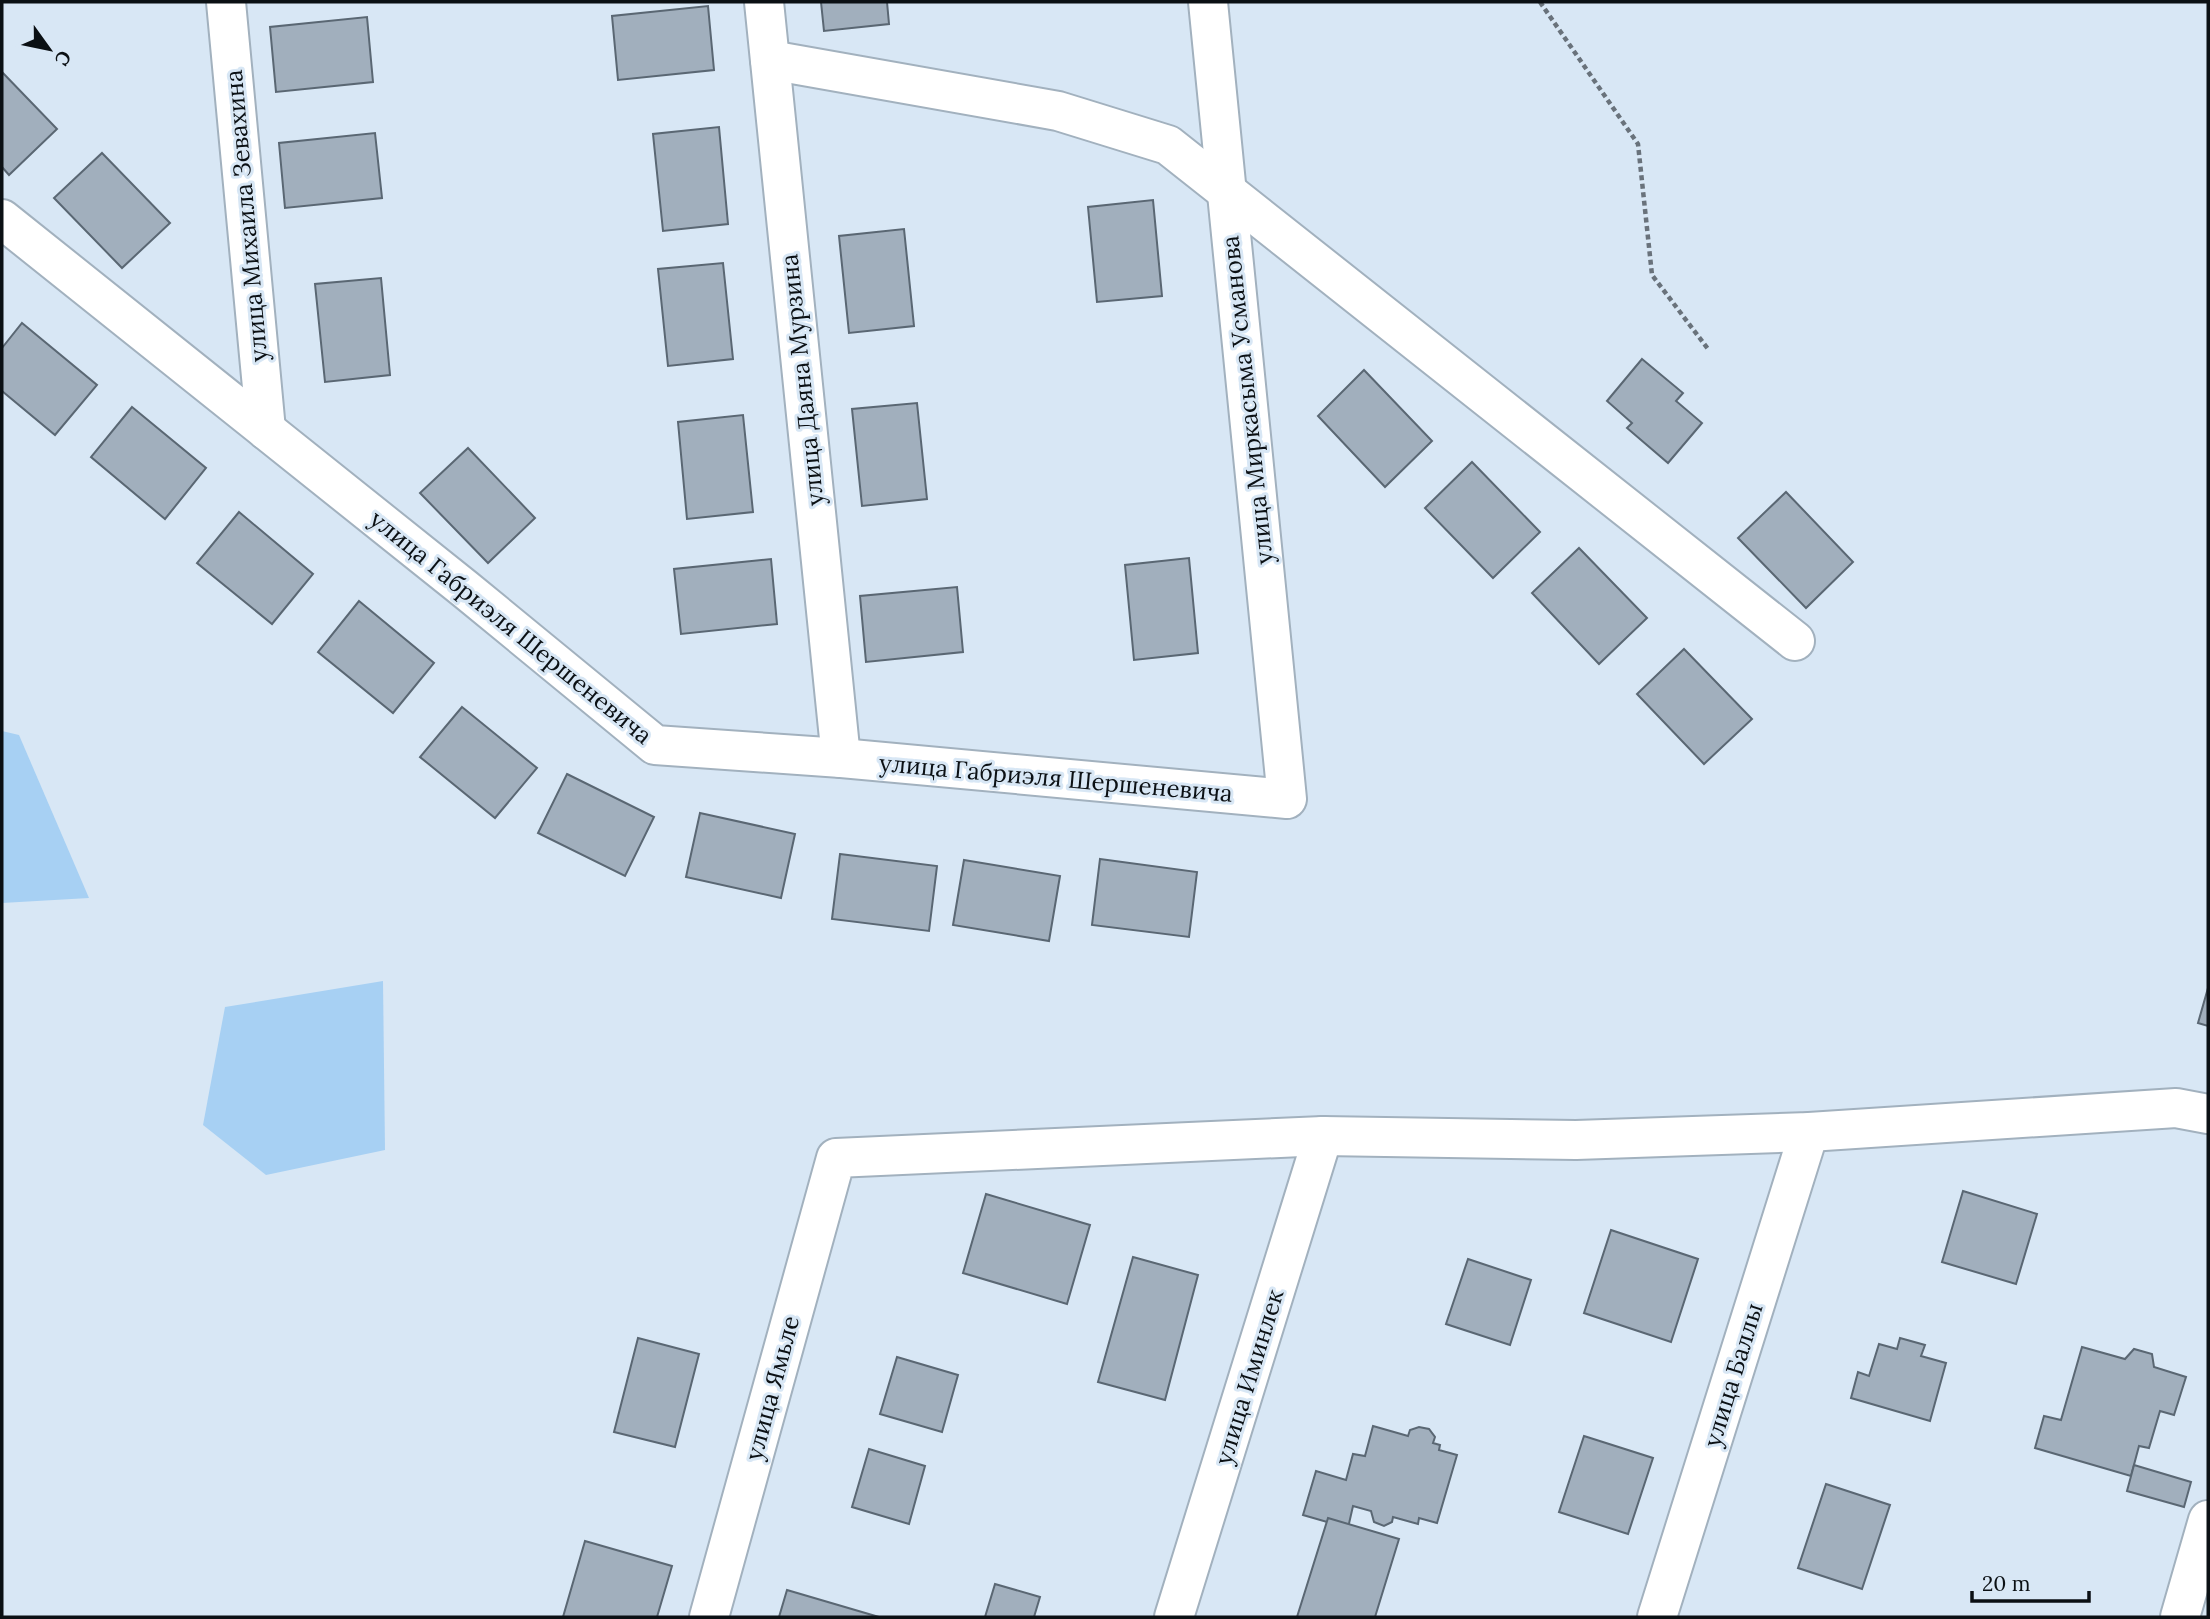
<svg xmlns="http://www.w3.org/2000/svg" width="2210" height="1619" font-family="Lora,serif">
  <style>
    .green { fill: #a7d0f3 }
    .building { fill: #a1afbd; stroke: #5a6773; stroke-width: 2 }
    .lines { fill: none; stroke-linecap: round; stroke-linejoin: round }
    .minor-casing { stroke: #a2b1be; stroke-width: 42 }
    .path { stroke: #69727b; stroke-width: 4.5; stroke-dasharray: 5 3.5; stroke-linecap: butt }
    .minor { stroke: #fff; stroke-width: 38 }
    .labels { text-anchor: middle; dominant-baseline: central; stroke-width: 6; stroke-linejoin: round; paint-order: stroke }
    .street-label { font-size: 24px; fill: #0b1014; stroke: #d8e7f5 }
  </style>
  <rect width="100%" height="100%" fill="#d8e7f5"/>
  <!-- green -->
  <g class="green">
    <polygon points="2,731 19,735 89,898 2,903"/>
    <polygon points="383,981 385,1150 266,1175 203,1125 225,1007"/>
  </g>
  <!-- building -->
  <g class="building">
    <polygon points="821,2 887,2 889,24 824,31"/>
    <polygon points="708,6 714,70 618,80 612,16"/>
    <polygon points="367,17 373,82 276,92 270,27"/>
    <polygon points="2,72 57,129 9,175 2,167"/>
    <polygon points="719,127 728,224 663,231 653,134"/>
    <polygon points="375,133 382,198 285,208 279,143"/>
    <polygon points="102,153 170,223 122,268 54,198"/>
    <polygon points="1153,200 1162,296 1097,302 1088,207"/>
    <polygon points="904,229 914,326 849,333 839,236"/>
    <polygon points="723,263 733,359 668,366 658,269"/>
    <polygon points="381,278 390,375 325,382 315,284"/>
    <polygon points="22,323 97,385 55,435 2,391 2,348"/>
    <polygon points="1642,359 1683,393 1676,401 1702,423 1668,463 1627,428 1632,423 1607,401"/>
    <polygon points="1364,370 1432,441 1385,487 1318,416"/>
    <polygon points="917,403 927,499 862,506 852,409"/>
    <polygon points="132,407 206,468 165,519 91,457"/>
    <polygon points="743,415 753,512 687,519 678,422"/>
    <polygon points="468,448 535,518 488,563 420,493"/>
    <polygon points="1472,462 1540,532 1493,578 1425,508"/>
    <polygon points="1786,492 1853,562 1806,608 1738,538"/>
    <polygon points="239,512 313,574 272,624 197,563"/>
    <polygon points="1579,548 1647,618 1599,664 1532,593"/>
    <polygon points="1189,558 1198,653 1134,660 1125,565"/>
    <polygon points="771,559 777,624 681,634 674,569"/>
    <polygon points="957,587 963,652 866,662 860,596"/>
    <polygon points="359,601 434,663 393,713 318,652"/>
    <polygon points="1684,649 1752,719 1704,764 1637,694"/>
    <polygon points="462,707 537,768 495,818 420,757"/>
    <polygon points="567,774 654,817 625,876 538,833"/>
    <polygon points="700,813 795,834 781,898 686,877"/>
    <polygon points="840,854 937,866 929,931 832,919"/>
    <polygon points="1100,859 1197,872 1189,937 1092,925"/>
    <polygon points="964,860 1060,876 1049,941 953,925"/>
    <polygon points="2208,988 2208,1026 2198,1023"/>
    <polygon points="1963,1191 2037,1214 2016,1284 1942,1262"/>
    <polygon points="986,1194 1090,1225 1067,1304 963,1273"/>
    <polygon points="1611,1230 1698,1259 1671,1342 1584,1313"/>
    <polygon points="1133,1257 1198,1275 1165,1400 1098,1382"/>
    <polygon points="1468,1259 1531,1280 1510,1345 1446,1324"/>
    <polygon points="638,1338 699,1354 675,1447 614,1432"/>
    <polygon points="1900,1338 1925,1345 1921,1356 1946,1363 1930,1421 1851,1398 1858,1372 1869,1376 1879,1344 1897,1349"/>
    <polygon points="2082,1347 2125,1359 2134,1349 2152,1354 2154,1367 2186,1377 2174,1415 2160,1411 2149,1448 2139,1446 2131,1476 2035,1448 2044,1416 2061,1420"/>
    <polygon points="897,1357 958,1375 942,1432 880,1414"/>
    <polygon points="1373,1426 1408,1436 1410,1430 1419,1427 1429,1429 1435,1437 1433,1443 1440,1445 1439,1450 1457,1455 1437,1523 1419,1518 1418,1524 1393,1517 1392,1522 1384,1526 1374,1522 1371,1511 1353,1506 1348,1528 1303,1515 1316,1471 1346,1480 1353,1454 1365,1456"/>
    <polygon points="1584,1436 1653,1458 1628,1534 1559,1512"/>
    <polygon points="869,1449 925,1466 909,1524 852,1507"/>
    <polygon points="2134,1465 2191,1482 2184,1507 2127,1491"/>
    <polygon points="1826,1484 1890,1505 1862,1589 1798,1568"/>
    <polygon points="1328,1518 1399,1539 1375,1617 1297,1617"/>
    <polygon points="585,1541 672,1566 657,1617 563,1617"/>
    <polygon points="995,1584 1040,1597 1034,1617 985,1617"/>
    <polygon points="787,1590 879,1617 779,1617"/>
  </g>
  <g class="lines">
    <defs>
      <g id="minor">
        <polyline points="226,2 266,430"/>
        <polyline points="764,2 841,758"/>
        <polyline points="770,60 1058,111 1168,145 1795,641"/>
        <polyline points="2,219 465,589 655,745 841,758 1287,799 1208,2"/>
        <polyline points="709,1617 836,1158 1323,1136 1576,1140 1809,1132 2176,1108 2208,1114"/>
        <polyline points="1174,1617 1323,1136"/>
        <polyline points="1657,1617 1809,1132"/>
        <polyline points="2180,1617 2208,1520"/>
      </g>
    </defs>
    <!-- minor casing -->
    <use href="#minor" class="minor-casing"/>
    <!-- path -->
    <polyline class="path" points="1540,2 1638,144 1652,275 1708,349"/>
    <!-- minor -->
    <use href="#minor" class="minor"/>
  </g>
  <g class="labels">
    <!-- street labels -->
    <g class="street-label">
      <text transform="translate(246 216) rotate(-95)">улица Михаила Зевахина</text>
      <text transform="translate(802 380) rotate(-96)">улица Даяна Мурзина</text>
      <text transform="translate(1247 400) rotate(-96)">улица Миркасыма Усманова</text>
      <text transform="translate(511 627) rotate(39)">улица Габриэля Шершеневича</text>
      <text transform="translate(1056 778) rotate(5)">улица Габриэля Шершеневича</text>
      <text transform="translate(1733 1375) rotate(-73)">улица Баллы</text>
      <text transform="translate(1249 1377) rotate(-73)">улица Иминлек</text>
      <text transform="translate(772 1388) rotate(-75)">улица Ямьле</text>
    </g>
  </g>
  <!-- border -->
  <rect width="2210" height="1619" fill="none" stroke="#0b1014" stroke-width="7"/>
  <!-- north arrow -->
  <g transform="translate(49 49) rotate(123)" stroke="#d8e7f5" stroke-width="5" paint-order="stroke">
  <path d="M0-5L12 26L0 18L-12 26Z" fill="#0b1014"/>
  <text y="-10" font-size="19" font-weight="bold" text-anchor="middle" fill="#0b1014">С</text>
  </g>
  <!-- scale -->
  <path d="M1972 1591v10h117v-10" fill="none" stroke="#0b1014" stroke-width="3.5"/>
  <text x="1982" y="1591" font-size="21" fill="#0b1014" stroke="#d8e7f5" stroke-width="5" paint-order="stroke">20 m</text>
</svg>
